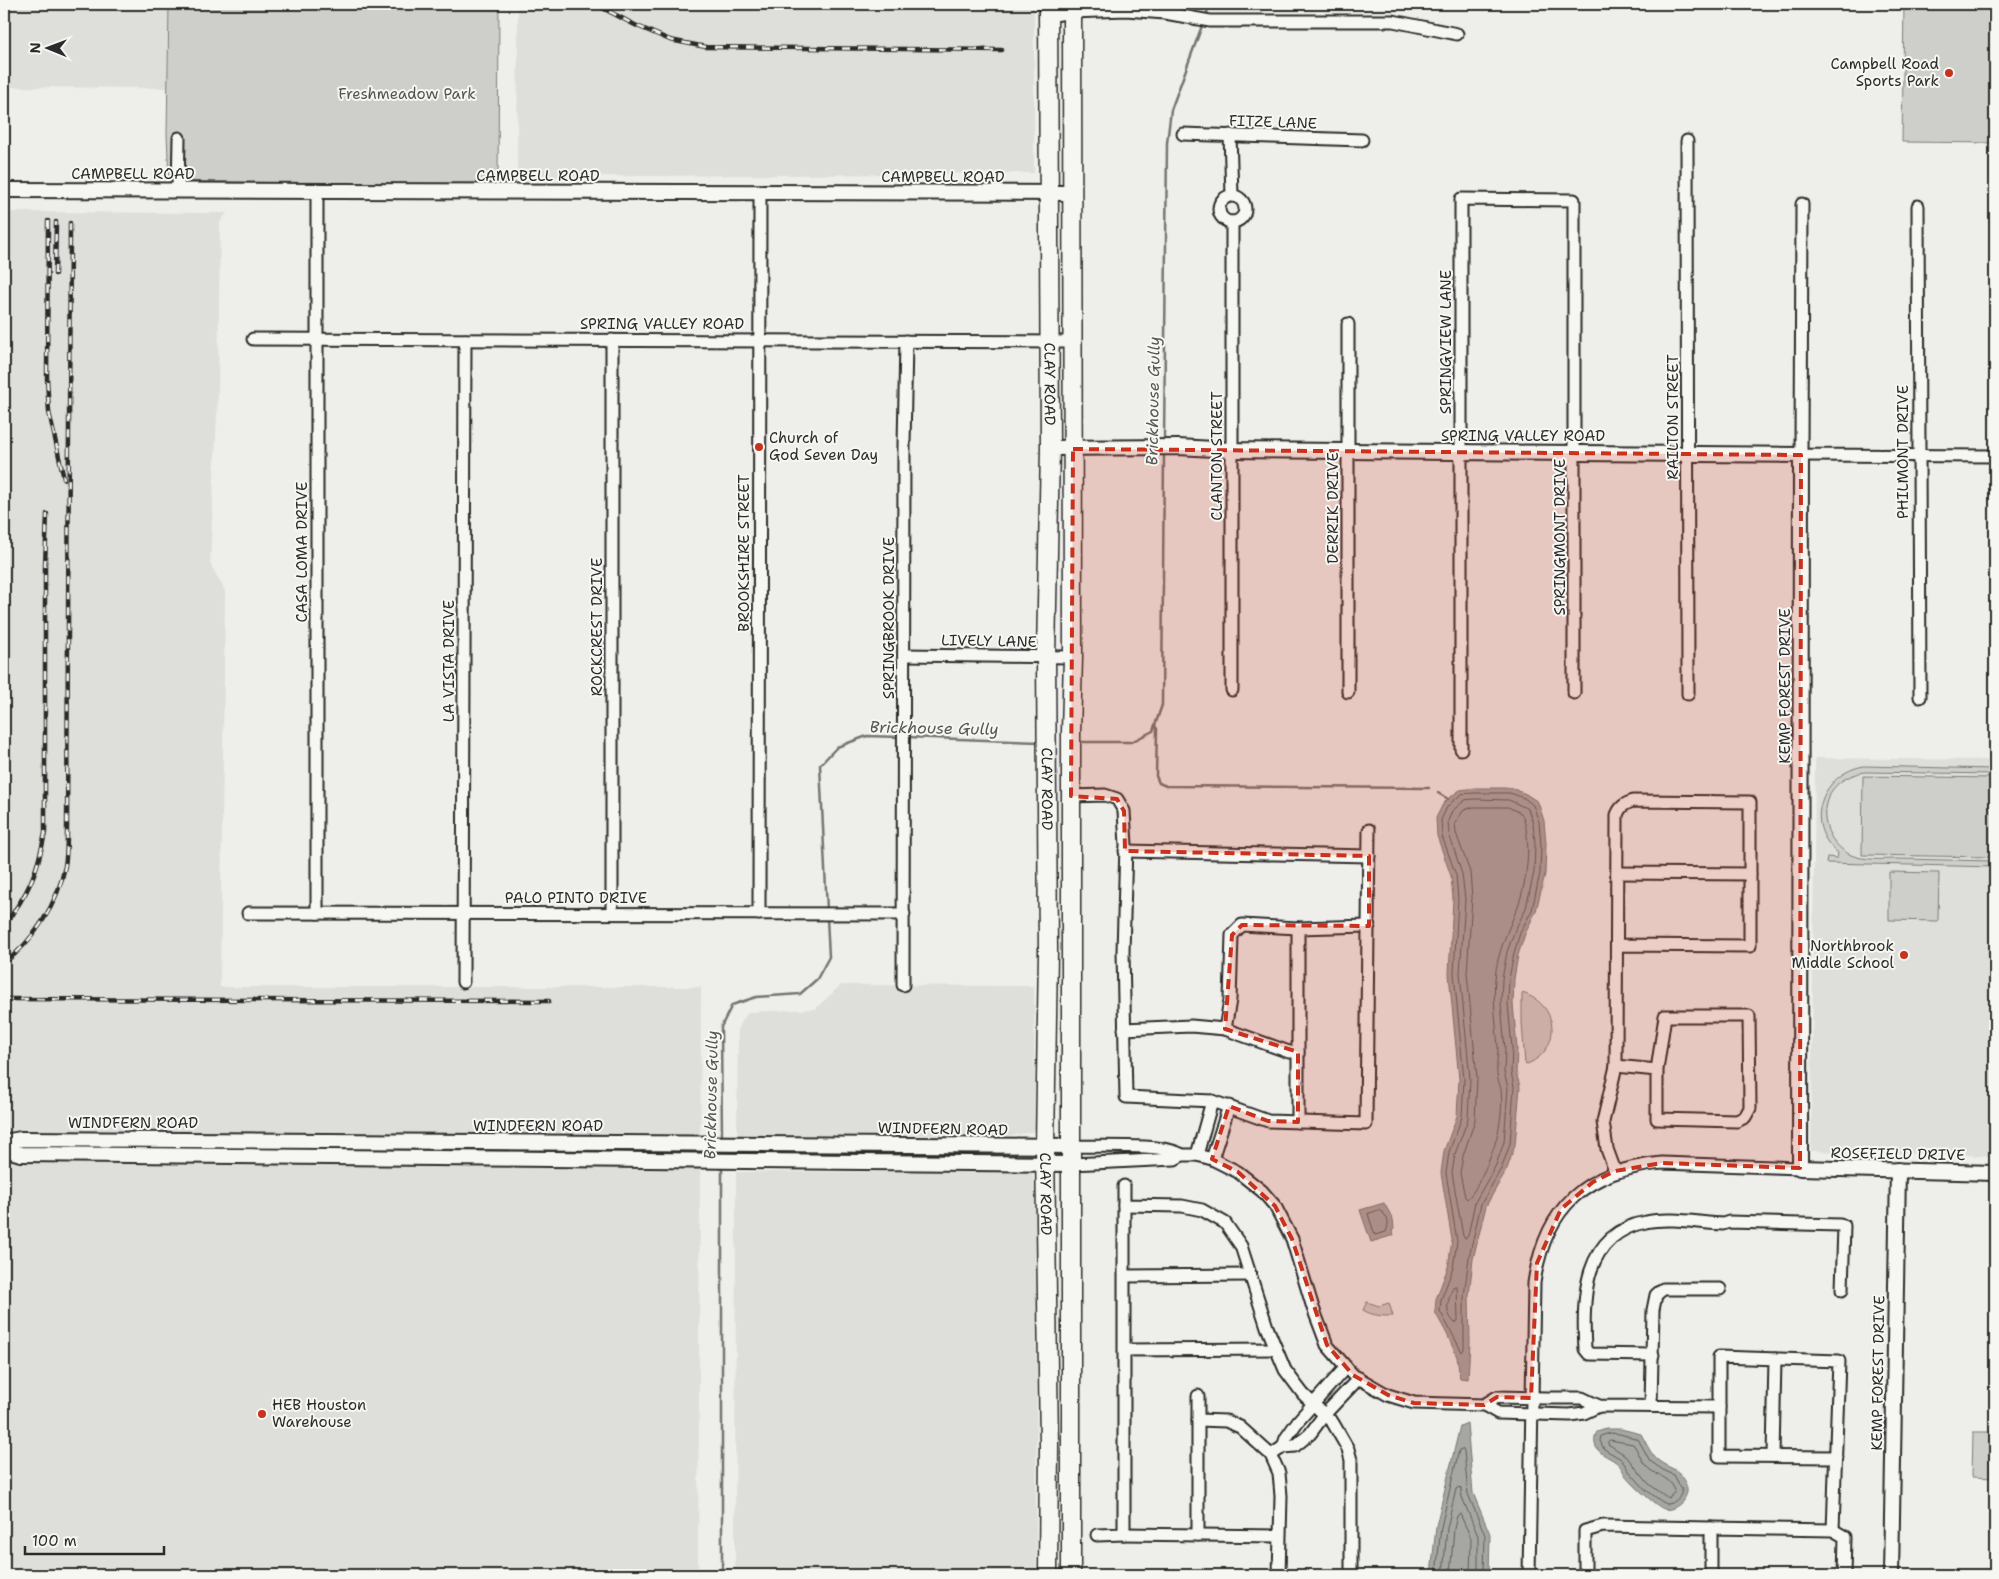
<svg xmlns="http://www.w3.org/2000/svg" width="1999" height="1579" font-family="'Shantell Sans',sans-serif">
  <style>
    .built { fill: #dededb }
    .green { fill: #cececa; stroke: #7c7c7a }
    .water { fill: #a6a6a3; stroke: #757573 }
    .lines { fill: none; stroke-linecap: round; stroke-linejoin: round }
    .shore { stroke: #5c5c5b; stroke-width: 1 }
    .stream { stroke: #757573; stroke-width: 2.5 }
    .minor-casing { stroke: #2b2b2b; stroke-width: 15 }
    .tertiary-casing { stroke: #2b2b2b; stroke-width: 18 }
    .primary-casing { stroke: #2b2b2b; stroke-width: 21 }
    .minor { stroke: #f6f6f2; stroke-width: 11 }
    .tertiary { stroke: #f6f6f2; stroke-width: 14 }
    .primary { stroke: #f6f6f2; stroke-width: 18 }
    .rail-casing { stroke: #2b2b2b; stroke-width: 4.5 }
    .rail { stroke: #f6f6f2; stroke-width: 2.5; stroke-dasharray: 8; stroke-linecap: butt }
    .marked { fill: #c8321e; fill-opacity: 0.2; stroke: #c8321e; stroke-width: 4; stroke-dasharray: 10 6; stroke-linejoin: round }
    .poi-dot { fill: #c8321e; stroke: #f6f6f2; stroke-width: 2 }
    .labels { text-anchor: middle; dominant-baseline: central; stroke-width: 4; stroke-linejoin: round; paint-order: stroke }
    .poi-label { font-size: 15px; fill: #2b2b2b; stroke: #f6f6f2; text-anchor: end }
    .park-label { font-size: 15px; fill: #545453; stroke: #f6f6f2 }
    .street-label { font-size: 15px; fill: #2b2b2b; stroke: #f6f6f2 }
    .water-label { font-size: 16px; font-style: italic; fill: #565655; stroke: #f6f6f2 }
  </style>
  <rect width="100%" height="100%" fill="#eeeeea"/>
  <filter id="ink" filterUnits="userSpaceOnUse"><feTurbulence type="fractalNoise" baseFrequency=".02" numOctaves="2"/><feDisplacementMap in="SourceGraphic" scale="10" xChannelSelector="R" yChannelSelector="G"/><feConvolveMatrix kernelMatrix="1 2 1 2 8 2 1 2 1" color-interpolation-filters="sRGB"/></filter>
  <g filter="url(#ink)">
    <!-- built -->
    <g class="built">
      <polygon points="4,4 169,4 168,88 4,87"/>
      <polygon points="518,4 1034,4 1034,173 517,177"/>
      <polygon points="4,212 227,213 220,222 218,394 210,563 225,591 220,987 701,987 698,1575 4,1575"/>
      <polygon points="1815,758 1995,760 1995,1156 1811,1151"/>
      <polygon points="841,985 1034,986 1035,1131 1016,1135 737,1135 738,1028 748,1012 815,1009"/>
      <polygon points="736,1172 1032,1172 1035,1187 1037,1286 1036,1575 735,1575"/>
    </g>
    <!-- green -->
    <g class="green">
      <polygon points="169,4 499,4 498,186 169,181 167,134"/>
      <polygon points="1904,4 1995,4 1995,143 1902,142"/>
      <path d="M1864 766 1995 769V774L1865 772C1848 775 1833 783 1827 800 1820 821 1830 845 1851 855 1865 861 1884 859 1900 859 1932 860 1963 860 1995 861V867L1826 863 1827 857 1837 858 1838 853C1802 824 1822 773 1864 766Z"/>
      <polygon points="1863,776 1995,778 1995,857 1862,855"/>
      <polygon points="1889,872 1939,873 1938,921 1889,920"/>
      <path d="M1522 993C1560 1004 1563 1051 1525 1065L1522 1022Z"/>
      <path d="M1367 1302 1379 1306 1389 1303 1393 1316C1382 1316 1373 1316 1363 1310Z"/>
      <polygon points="1973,1432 1995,1432 1995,1478 1972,1477"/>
    </g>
    <!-- water -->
    <g class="water">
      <polygon points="1475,788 1511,788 1526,794 1538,802 1544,821 1546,844 1545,874 1536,911 1525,934 1518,955 1514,979 1513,1004 1517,1048 1516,1072 1520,1087 1515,1145 1507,1169 1486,1206 1473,1259 1469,1296 1470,1342 1468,1379 1460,1378 1457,1357 1447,1334 1435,1312 1436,1299 1448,1267 1452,1240 1441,1173 1444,1151 1457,1116 1459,1079 1449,974 1453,899 1451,876 1437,836 1436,818 1443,804 1450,797 1460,790"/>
      <polygon points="1384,1203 1393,1219 1394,1229 1392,1230 1394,1235 1371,1242 1360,1210"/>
      <polygon points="1467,1423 1473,1493 1490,1534 1489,1575 1431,1575 1436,1526 1460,1426"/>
      <path d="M1606 1429H1621L1641 1434C1654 1458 1653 1460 1678 1471 1681 1477 1686 1482 1687 1488 1689 1499 1674 1512 1664 1509 1657 1507 1627 1480 1624 1473 1622 1469 1621 1467 1618 1464 1611 1457 1601 1456 1596 1447 1594 1442 1594 1437 1597 1432Z"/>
    </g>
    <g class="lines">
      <!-- shore -->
      <g class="shore">
        <polygon points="1476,793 1510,793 1524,798 1533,805 1539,822 1541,845 1540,873 1532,910 1520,933 1514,953 1509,979 1508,1004 1512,1048 1511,1072 1514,1087 1510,1144 1502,1167 1481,1204 1469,1257 1464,1296 1464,1349 1462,1352 1440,1311 1441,1300 1453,1268 1457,1241 1446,1173 1449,1152 1462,1117 1464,1079 1454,973 1458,899 1456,875 1442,836 1441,820 1447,807 1453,801 1462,794"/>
        <polygon points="1476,799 1509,800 1528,809 1533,823 1535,844 1534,872 1526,908 1515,930 1507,952 1502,979 1501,1004 1505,1049 1504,1072 1508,1088 1504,1142 1496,1165 1475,1202 1468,1236 1465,1238 1463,1236 1452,1173 1455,1154 1468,1119 1470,1079 1460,973 1465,899 1462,874 1449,834 1448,821 1452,811 1458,806 1465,800"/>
        <path d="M1476 807H1508L1521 813C1533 837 1527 882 1518 906 1508 931 1497 952 1495 979 1493 1002 1496 1024 1498 1047 1498 1056 1496 1065 1497 1074 1497 1079 1500 1084 1501 1089 1504 1116 1496 1149 1483 1173 1479 1182 1474 1193 1467 1199L1465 1197 1460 1173 1463 1156 1475 1120 1477 1078 1467 973 1472 898 1470 872 1456 833 1455 823 1463 811 1468 808Z"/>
        <path d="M1380 1210C1388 1217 1390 1222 1386 1232L1375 1235 1368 1214Z"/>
        <path d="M1457 1286 1458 1321 1455 1323C1443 1311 1448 1302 1453 1287Z"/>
        <path d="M1611 1433 1620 1434 1638 1439 1650 1461 1663 1470 1674 1475 1682 1490C1681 1498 1674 1504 1665 1504L1645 1489 1629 1471 1621 1459 1604 1449 1600 1441 1601 1436Z"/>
        <path d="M1610 1440 1633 1444C1638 1450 1640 1459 1645 1465 1655 1477 1668 1474 1675 1490L1674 1493 1668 1498 1649 1484 1625 1455 1608 1444V1442Z"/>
        <polyline points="1436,1575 1441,1527 1459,1450 1462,1449 1464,1451 1468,1494 1485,1535 1484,1575"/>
        <polyline points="1443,1575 1447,1528 1456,1489 1459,1487 1461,1489 1462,1497 1478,1536 1478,1575"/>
        <polyline points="1450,1575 1454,1529 1457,1516 1460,1514 1471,1538 1470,1575"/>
      </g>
      <!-- stream -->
      <g class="stream">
        <polyline points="1205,18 1210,4"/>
        <polyline points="1164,441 1167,143 1171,110 1203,23"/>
        <polyline points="1155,726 1157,729 1156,776 1159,783 1166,786 1429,788"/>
        <polyline points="907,737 1039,742"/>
        <polyline points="1082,742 1131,742 1153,731 1162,705 1164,452"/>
        <polyline points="1438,793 1448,799"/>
        <polyline points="827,910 820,765 837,747 867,736 899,737"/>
        <polyline points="722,1139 721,1027 732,1005 756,997 800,994 817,979 829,957 827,918"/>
        <polyline points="722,1164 722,1575"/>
      </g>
      <defs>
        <g id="minor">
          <polyline points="1048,16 1072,12 1126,10 1165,13 1210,21 1393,21 1457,34"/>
          <polyline points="1183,134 1362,140"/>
          <polyline points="1230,135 1232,195"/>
          <polyline points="1687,141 1688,694"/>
          <polyline points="178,190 179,138"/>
          <circle cx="1232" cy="209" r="13"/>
          <polyline points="1802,204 1801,455 1995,456"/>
          <polyline points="1918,206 1920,697"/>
          <polyline points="1232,222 1232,690"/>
          <polyline points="253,339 1072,342"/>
          <polyline points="904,655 1073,657"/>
          <polyline points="1348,692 1348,324"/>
          <polyline points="1461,749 1461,199 1574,200 1574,693"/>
          <polyline points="1071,796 1105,795 1117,799 1124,811 1126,845 1123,952 1126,1097 1212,1101 1268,1121 1366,1124 1369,830"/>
          <polyline points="1125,851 1369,856"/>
          <polyline points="1617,873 1750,874"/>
          <polyline points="248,913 904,914"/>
          <polyline points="317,913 317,190"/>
          <polyline points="612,913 612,340"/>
          <polyline points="759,914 760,192"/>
          <polyline points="463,982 465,340"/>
          <polyline points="903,985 904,445 906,341"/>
          <polyline points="1124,1029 1191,1026 1225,1029 1289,1052 1298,1052"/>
          <polyline points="1225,1029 1230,1000 1232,935 1242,925 1298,928 1369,926"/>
          <polyline points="1616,1066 1657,1070 1665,1016 1749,1016 1750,1108 1745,1117 1737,1121 1657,1119 1657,1070"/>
          <polyline points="1298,1122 1298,928"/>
          <path d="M1072 1146C1097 1147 1164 1143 1182 1155"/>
          <polyline points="1197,1155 1212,1101"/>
          <polyline points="1212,1159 1229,1106"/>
          <polyline points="1072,1164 1175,1159 1182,1155 1197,1155 1212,1159 1238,1172 1262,1191 1275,1206 1292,1239 1313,1308 1327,1345 1353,1375 1388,1395 1414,1403 1484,1405 1497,1397 1546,1398 1582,1398 1599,1406 1719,1407"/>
          <path d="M1615 1171 1607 1149 1603 1122 1616 1066 1617 815C1620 807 1624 804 1633 801L1750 802V946L1617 945"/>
          <polyline points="1124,1186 1124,1205 1182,1206 1202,1210 1225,1223 1241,1246 1267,1327 1285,1370 1303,1394 1333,1423 1348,1449 1351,1460 1351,1575"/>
          <polyline points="1125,1276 1250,1275"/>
          <polyline points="1125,1350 1275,1349"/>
          <path d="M1653 1355 1589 1354 1585 1349C1582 1298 1583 1234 1646 1222 1669 1217 1700 1223 1723 1224L1729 1222 1840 1225 1844 1226 1842 1290"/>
          <polyline points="1198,1396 1198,1535"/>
          <polyline points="1484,1405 1498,1413 1570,1415 1584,1413 1599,1406"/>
          <polyline points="1651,1406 1653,1310 1656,1295 1663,1289 1720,1289"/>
          <polyline points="1198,1420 1226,1421 1240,1427 1271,1455 1279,1473 1281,1496 1279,1575"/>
          <polyline points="1283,1447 1286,1438 1298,1421 1346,1367"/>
          <polyline points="1271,1455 1283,1447 1295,1446 1310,1434 1324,1415 1359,1378"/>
          <polyline points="1773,1456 1775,1359"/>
          <polyline points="1833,1530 1839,1361 1719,1357 1719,1456 1836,1457"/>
          <polyline points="1124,1534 1279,1536"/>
          <polyline points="1097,1535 1124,1534 1124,1205"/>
          <path d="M1529 1575 1534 1283C1545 1207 1586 1170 1662 1163L1800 1168"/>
          <polyline points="1585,1575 1585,1531 1603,1526 1711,1528"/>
          <polyline points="1711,1575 1711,1528 1833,1530 1845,1537 1844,1575"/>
        </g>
        <g id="tertiary">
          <polyline points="4,190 1072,193"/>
          <polyline points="1050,448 1178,447 1232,450 1801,455 1800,1168 1995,1173"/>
          <polyline points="4,1142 21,1139 1072,1146"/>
          <polyline points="4,1149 21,1154 1072,1164"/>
          <polyline points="1891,1575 1898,1170"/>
        </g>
        <g id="primary">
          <path id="s1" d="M1048 4 1050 448 1046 657 1048 951 1045 1146 1049 1446 1048 1575"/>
          <polyline points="1071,1575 1071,732 1073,657 1072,4"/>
        </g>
      </defs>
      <!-- minor casing -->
      <use href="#minor" class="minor-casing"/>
      <!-- tertiary casing -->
      <use href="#tertiary" class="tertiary-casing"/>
      <!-- primary casing -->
      <use href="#primary" class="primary-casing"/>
      <!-- minor -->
      <use href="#minor" class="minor"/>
      <!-- tertiary -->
      <use href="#tertiary" class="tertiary"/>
      <!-- primary -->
      <use href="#primary" class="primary"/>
      <defs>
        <g id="rail">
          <polyline points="595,4 635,25 670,40 706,47 1002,50"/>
          <polyline points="48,221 47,378 49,412 64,479"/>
          <polyline points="55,274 56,222"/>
          <path d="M4 925C29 893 37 873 45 833V565L47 514"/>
          <path d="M4 963C34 941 58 903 65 866 67 854 67 842 67 831L70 223"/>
          <polyline points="4,999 549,1001"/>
        </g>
      </defs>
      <!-- rail casing -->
      <use href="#rail" class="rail-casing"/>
      <!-- rail -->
      <use href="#rail" class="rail"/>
    </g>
  </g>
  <!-- marked area -->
  <path class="marked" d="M1073 449 1801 455 1800 1168 1662 1163 1615 1171 1593 1182 1561 1209 1537 1263 1531 1398 1497 1397 1484 1405 1414 1403 1388 1395 1353 1375 1327 1345 1292 1239 1275 1206 1238 1172 1212 1159 1229 1106 1268 1121 1298 1122V1052L1225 1029 1232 935 1242 925 1369 926V856L1125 851 1124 811 1117 799 1071 796Z"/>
  <!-- markers -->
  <g class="poi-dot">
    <circle cx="1949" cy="73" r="5"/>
    <circle cx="759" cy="447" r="5"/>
    <circle cx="1904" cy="955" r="5"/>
    <circle cx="262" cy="1414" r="5"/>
  </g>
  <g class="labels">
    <!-- poi labels -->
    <g class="poi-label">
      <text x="1939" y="64">Campbell Road<tspan x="1939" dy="17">Sports Park</tspan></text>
      <text x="769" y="438" text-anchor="start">Church of<tspan x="769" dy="17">God Seven Day</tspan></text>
      <text x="1894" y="946">Northbrook<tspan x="1894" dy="17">Middle School</tspan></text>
      <text x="272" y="1405" text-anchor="start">HEB Houston<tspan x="272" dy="17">Warehouse</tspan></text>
    </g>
    <!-- park labels -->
    <g class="park-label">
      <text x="407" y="94">Freshmeadow Park</text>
    </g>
    <!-- street labels -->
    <g class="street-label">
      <text transform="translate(1273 122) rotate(2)">FITZE LANE</text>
      <text x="133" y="174">CAMPBELL ROAD</text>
      <text x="538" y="176">CAMPBELL ROAD</text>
      <text x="943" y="177">CAMPBELL ROAD</text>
      <text x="662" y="324">SPRING VALLEY ROAD</text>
      <text transform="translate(1446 342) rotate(-90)">SPRINGVIEW LANE</text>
      <text stroke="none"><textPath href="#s1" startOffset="380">CLAY ROAD</textPath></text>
      <text transform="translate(1673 417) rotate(-90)">RAILTON STREET</text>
      <text x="1523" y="436">SPRING VALLEY ROAD</text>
      <text transform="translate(1903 452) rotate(-90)">PHILMONT DRIVE</text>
      <text transform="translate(1217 456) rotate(-90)">CLANTON STREET</text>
      <text transform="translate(1333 508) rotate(-90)">DERRIK DRIVE</text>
      <text transform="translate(1560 537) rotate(-90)">SPRINGMONT DRIVE</text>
      <text transform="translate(302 552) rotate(-90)">CASA LOMA DRIVE</text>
      <text transform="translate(744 553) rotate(-90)">BROOKSHIRE STREET</text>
      <text transform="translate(889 618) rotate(-90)">SPRINGBROOK DRIVE</text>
      <text transform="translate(597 627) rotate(-90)">ROCKCREST DRIVE</text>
      <text transform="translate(989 641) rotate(1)">LIVELY LANE</text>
      <text transform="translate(449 661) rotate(-90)">LA VISTA DRIVE</text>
      <text transform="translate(1785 686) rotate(-90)">KEMP FOREST DRIVE</text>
      <text stroke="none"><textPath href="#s1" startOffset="785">CLAY ROAD</textPath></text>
      <text x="576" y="898">PALO PINTO DRIVE</text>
      <text x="133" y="1123">WINDFERN ROAD</text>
      <text x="538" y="1126">WINDFERN ROAD</text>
      <text transform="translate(943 1129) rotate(1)">WINDFERN ROAD</text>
      <text transform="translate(1898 1154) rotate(1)">ROSEFIELD DRIVE</text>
      <text stroke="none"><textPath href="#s1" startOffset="1190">CLAY ROAD</textPath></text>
      <text transform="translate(1878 1373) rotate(-89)">KEMP FOREST DRIVE</text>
    </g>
    <!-- water labels -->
    <g class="water-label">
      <text transform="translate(1153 401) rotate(-89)">Brickhouse Gully</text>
      <text transform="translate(934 728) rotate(1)">Brickhouse Gully</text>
      <text transform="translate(711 1095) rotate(-89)">Brickhouse Gully</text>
    </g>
  </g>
  <!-- margin -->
  <rect width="1999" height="1579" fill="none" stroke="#f6f6f2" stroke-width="20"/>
  <rect x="10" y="10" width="1979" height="1559" fill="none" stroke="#2b2b2b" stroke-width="2" filter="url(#ink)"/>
  <!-- north arrow -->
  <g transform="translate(48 48) rotate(271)" stroke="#f6f6f2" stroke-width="4" paint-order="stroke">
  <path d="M0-4L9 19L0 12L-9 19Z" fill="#2b2b2b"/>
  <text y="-8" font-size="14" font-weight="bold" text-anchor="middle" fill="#2b2b2b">N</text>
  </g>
  <!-- scale -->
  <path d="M25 1546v8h139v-8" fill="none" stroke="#2b2b2b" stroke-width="2.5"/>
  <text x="32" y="1546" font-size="15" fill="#2b2b2b" stroke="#f6f6f2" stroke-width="4" paint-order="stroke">100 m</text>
</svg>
